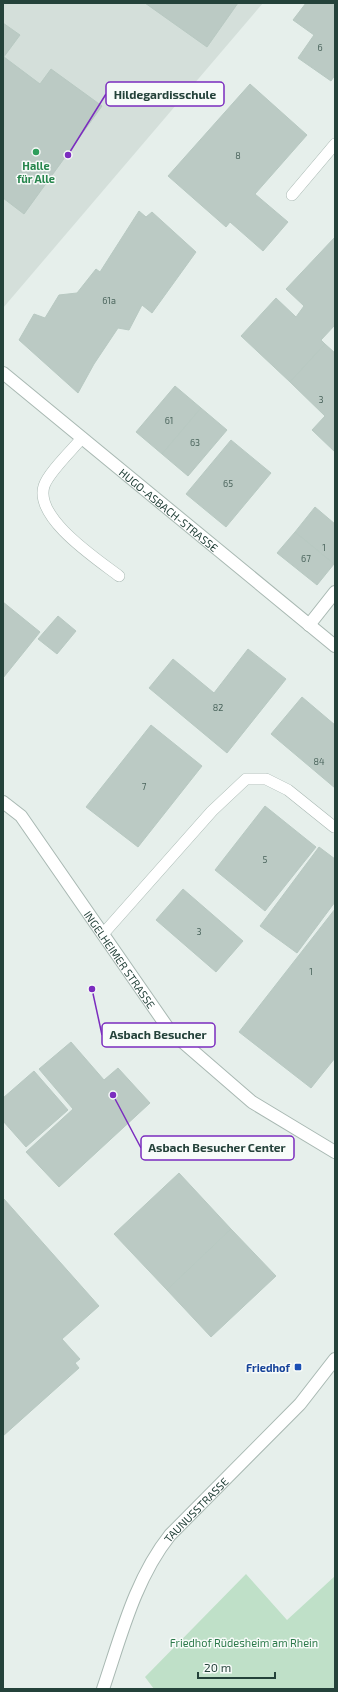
<svg xmlns="http://www.w3.org/2000/svg" width="338" height="1692" font-family="'Exo 2',sans-serif">
  <style>
    .built { fill: #d4dfda }
    .green { fill: #bfe0c8 }
    .building { fill: #bbcac4; stroke: #b8c9c2 }
    .lines { fill: none; stroke-linecap: round; stroke-linejoin: round }
    .lane-casing { stroke: #a8b8b2; stroke-width: 12 }
    .street-casing { stroke: #a8b8b2; stroke-width: 14 }
    .lane { stroke: #fff; stroke-width: 11 }
    .street { stroke: #fff; stroke-width: 12 }
    .leisure-dot { fill: #2e9e5b; stroke: #f7fbf9; stroke-width: 1.5 }
    .transit-dot { fill: #1a4fb4; stroke: #f7fbf9; stroke-width: 1.5 }
    .labels { text-anchor: middle; dominant-baseline: central; stroke-width: 3; stroke-linejoin: round; paint-order: stroke }
    .number-label { font-size: 9px; fill: #4a645c }
    .leisure-label { font-size: 11px; font-weight: bold; fill: #27864d; stroke: #f7fbf9 }
    .street-label { font-size: 11px; fill: #24423a; stroke: #f7fbf9 }
    .transit-label { font-size: 11px; font-weight: bold; fill: #164399; stroke: #f7fbf9; text-anchor: end }
    .park-label { font-size: 11px; fill: #2d7a4b; stroke: #f7fbf9 }
    .leader { fill: none; stroke: #7b2cbf; stroke-width: 1.5 }
    .callout-dot { fill: #7b2cbf; stroke: #f7fbf9; stroke-width: 1.5 }
    .callout { fill: #f7fbf9; stroke: #7b2cbf; stroke-width: 1.5 }
    .callout-label { font-size: 12px; text-anchor: middle; font-weight: bold; fill: #24423a }
  </style>
  <rect width="100%" height="100%" fill="#e6efeb"/>
  <!-- built -->
  <polygon class="built" points="3,3 263,3 3,308"/>
  <!-- green -->
  <polygon class="green" points="246,1574 287,1620 335,1576 335,1689 154,1689 145,1677"/>
  <!-- building -->
  <g class="building">
    <polygon points="145,3 238,3 207,47"/>
    <polygon points="306,3 333,3 335,5 335,75 331,81 298,58 314,35 293,20"/>
    <polygon points="3,23 20,35 3,58"/>
    <polygon points="4,57 40,84 51,69 102,106 24,214 3,198"/>
    <polygon points="250,84 307,135 255,194 288,222 263,251 230,222 226,227 168,176"/>
    <polygon points="139,211 146,217 152,212 196,252 152,313 142,305 129,330 118,328 94,364 78,393 19,340 34,314 45,318 59,295 77,293 96,269 100,272"/>
    <polygon points="335,237 335,325 321,340 325,344 290,382 241,336 276,298 296,317 304,306 286,289"/>
    <polygon points="325,344 335,353 335,452 312,430 325,416 290,382"/>
    <polygon points="175,386 201,408 162,454 136,432"/>
    <polygon points="201,408 227,430 188,476 162,454"/>
    <polygon points="231,440 271,473 226,527 186,494"/>
    <polygon points="315,507 335,524 334,564 295,532"/>
    <polygon points="295,532 334,564 317,585 277,553"/>
    <polygon points="3,602 40,632 3,678"/>
    <polygon points="58,616 76,631 57,654 38,639"/>
    <polygon points="248,649 286,679 227,753 149,688 173,659 214,693"/>
    <polygon points="302,697 335,725 335,788 271,734"/>
    <polygon points="151,725 202,766 138,847 86,807"/>
    <polygon points="265,806 316,847 265,911 215,870"/>
    <polygon points="319,847 335,859 335,902 297,953 260,926"/>
    <polygon points="183,889 243,941 216,972 156,920"/>
    <polygon points="335,909 335,1058 311,1088 239,1032"/>
    <polygon points="71,1042 104,1080 118,1068 150,1103 59,1187 26,1152 73,1109 39,1069"/>
    <polygon points="34,1071 68,1110 26,1147 3,1121 3,1098"/>
    <polygon points="179,1173 231,1229 167,1290 114,1234"/>
    <polygon points="4,1199 99,1306 62,1339 80,1359 75,1363 79,1368 3,1436 3,1200"/>
    <polygon points="231,1229 276,1276 211,1337 167,1290"/>
  </g>
  <g class="lines">
    <defs>
      <g id="lane">
        <polyline points="292,195 335,144"/>
        <path d="M82 438C72 450 48 473 44 486 34 518 97 559 119 576"/>
        <polyline points="103,934 212,811 246,779 266,779 288,790 334,827 335,826"/>
      </g>
      <g id="street">
        <path id="s1" d="M3 373 335 646"/>
        <polyline points="309,625 335,592"/>
        <path id="s2" d="M3 802 21 816 170 1031 252 1102 335 1152"/>
        <path id="s3" d="M103 1689C121 1636 135 1579 170 1535L300 1404 335 1359"/>
      </g>
    </defs>
    <!-- lane casing -->
    <use href="#lane" class="lane-casing"/>
    <!-- street casing -->
    <use href="#street" class="street-casing"/>
    <!-- lane -->
    <use href="#lane" class="lane"/>
    <!-- street -->
    <use href="#street" class="street"/>
  </g>
  <!-- markers -->
  <circle class="leisure-dot" cx="36" cy="152" r="4"/>
  <rect class="transit-dot" x="294" y="1363" width="8" height="8" rx="2"/>
  <g class="labels">
    <!-- number labels -->
    <g class="number-label">
      <text x="320" y="47">6</text>
      <text x="238" y="155">8</text>
      <text x="109" y="300">61a</text>
      <text x="321" y="399">3</text>
      <text x="169" y="420">61</text>
      <text x="195" y="442">63</text>
      <text x="228" y="483">65</text>
      <text x="324" y="547">1</text>
      <text x="306" y="558">67</text>
      <text x="218" y="707">82</text>
      <text x="319" y="761">84</text>
      <text x="144" y="786">7</text>
      <text x="265" y="859">5</text>
      <text x="199" y="931">3</text>
      <text x="311" y="971">1</text>
    </g>
    <!-- leisure labels -->
    <g class="leisure-label">
      <text x="36" y="165">Halle<tspan x="36" dy="13">für Alle</tspan></text>
    </g>
    <!-- street labels -->
    <g class="street-label">
      <text stroke="none"><textPath href="#s1" startOffset="215">HUGO-ASBACH-STRASSE</textPath></text>
      <text stroke="none"><textPath href="#s2" startOffset="197">INGELHEIMER STRASSE</textPath></text>
      <text stroke="none"><textPath href="#s3" startOffset="205">TAUNUSSTRASSE</textPath></text>
    </g>
    <!-- transit labels -->
    <g class="transit-label">
      <text x="290" y="1367">Friedhof</text>
    </g>
    <!-- park labels -->
    <g class="park-label">
      <text x="244" y="1642">Friedhof Rüdesheim am Rhein</text>
    </g>
  </g>
  <!-- callouts -->
  <path class="leader" d="M68 155L106 94M92 989L102 1035M113 1095L141 1148"/>
  <g class="callout-dot">
    <circle cx="68" cy="155" r="4"/>
    <circle cx="92" cy="989" r="4"/>
    <circle cx="113" cy="1095" r="4"/>
  </g>
  <g class="callout">
    <rect x="106" y="82" width="118" height="24" rx="4"/>
    <rect x="102" y="1023" width="113" height="24" rx="4"/>
    <rect x="141" y="1136" width="153" height="24" rx="4"/>
  </g>
  <g class="callout-label">
    <text x="165" y="99">Hildegardisschule</text>
    <text x="158" y="1039">Asbach Besucher</text>
    <text x="217" y="1152">Asbach Besucher Center</text>
  </g>
  <!-- border -->
  <rect width="338" height="1692" fill="none" stroke="#24423a" stroke-width="8"/>
  <!-- scale -->
  <path d="M198 1672v6h77v-6" fill="none" stroke="#24423a" stroke-width="2"/>
  <text x="204" y="1672" font-size="12" fill="#24423a" stroke="#f7fbf9" stroke-width="3" paint-order="stroke">20 m</text>
</svg>
